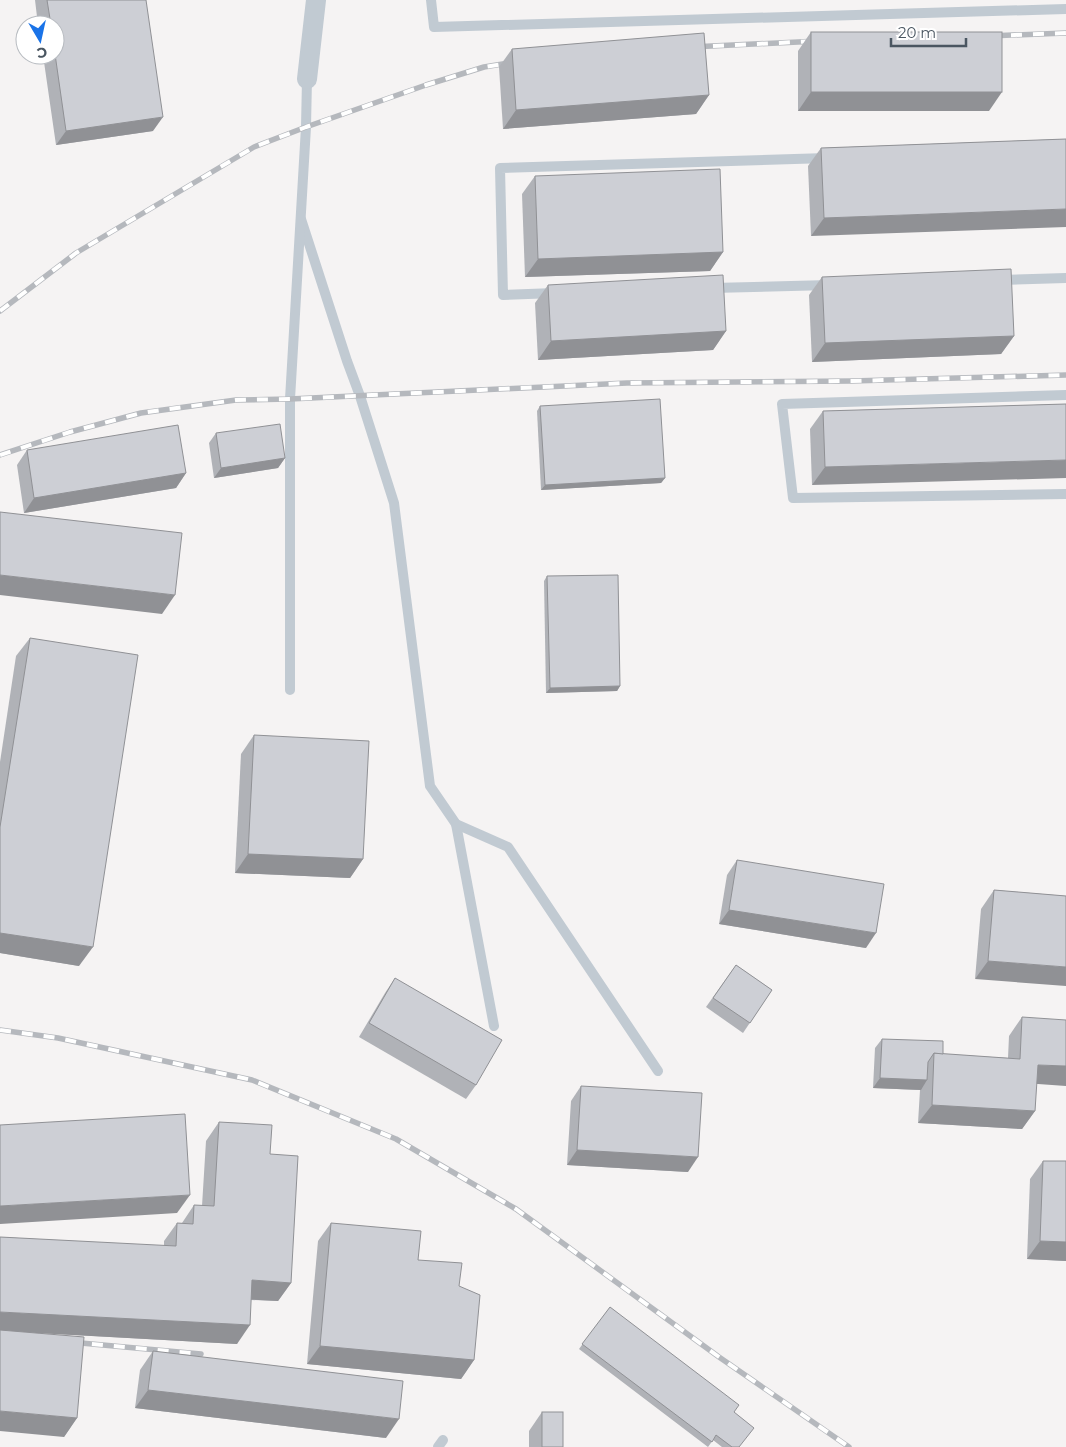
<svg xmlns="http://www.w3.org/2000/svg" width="1066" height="1447" font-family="Montserrat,sans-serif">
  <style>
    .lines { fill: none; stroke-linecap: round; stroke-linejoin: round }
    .lane { stroke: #c1cad2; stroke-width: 10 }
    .street { stroke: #c1cad2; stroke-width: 20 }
    .rail-casing { stroke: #b5b8bd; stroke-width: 5.5 }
    .rail { stroke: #fff; stroke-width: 4; stroke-dasharray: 11; stroke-linecap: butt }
    .wall { fill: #b0b2b7 }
    .shaded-wall { fill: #909195 }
    .building { fill: #cdcfd5; stroke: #909195 }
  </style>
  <rect width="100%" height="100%" fill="#f5f3f3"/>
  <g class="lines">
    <!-- lane -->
    <g class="lane">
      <polyline points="431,0 434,27 1066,9"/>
      <polyline points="301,219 347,361 360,396 394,503 430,786 456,824 508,847 658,1071"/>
      <polyline points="1000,280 1066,278"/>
      <polyline points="712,288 830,285"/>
      <polyline points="555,293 503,295 500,168 827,158"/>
      <polyline points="1066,395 782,404 793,498 1066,494"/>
      <polyline points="290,690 290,399 306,127 307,79"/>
      <polyline points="456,824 494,1026"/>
      <polyline points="438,1447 443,1440"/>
    </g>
    <!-- street -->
    <polyline class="street" points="307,79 316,0"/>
    <defs>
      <g id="rail">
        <polyline points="989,36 1066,33"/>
        <polyline points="691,47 819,41"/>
        <polyline points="0,311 76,253 254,147 306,127 426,85 484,67 515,62"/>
        <polyline points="0,455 70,432 141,413 236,400 290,399 627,383 852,381 1066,375"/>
        <polyline points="0,1030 58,1038 252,1080 396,1139 516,1209 719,1357 849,1447"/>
        <polyline points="70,1342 201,1354"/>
      </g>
    </defs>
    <!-- rail casing -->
    <use href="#rail" class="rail-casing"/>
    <!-- rail -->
    <use href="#rail" class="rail"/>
  </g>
  <!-- wall -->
  <g class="wall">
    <polygon points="35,0 146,0 153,131 56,145 43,55 55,55 55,25 38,25"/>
    <polygon points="811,32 989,111 798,111 798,51"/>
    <polygon points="512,49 709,95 696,114 503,129 499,67"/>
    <polygon points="1066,139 811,236 808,166 821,148"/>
    <polygon points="535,176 723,252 710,271 525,277 522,194"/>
    <polygon points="822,277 1014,336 1001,354 812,362 809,295"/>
    <polygon points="548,285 726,331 713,350 538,360 535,303"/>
    <polygon points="1066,404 812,485 810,429 823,411"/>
    <polygon points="540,406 665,478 661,483 541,490 537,411"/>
    <polygon points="216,433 285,458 278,468 214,478 209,443"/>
    <polygon points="27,450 186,473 176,488 24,513 17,465"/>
    <polygon points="547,576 620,686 617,691 546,693 544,581"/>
    <polygon points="30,638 79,966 0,953 0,762 16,656"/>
    <polygon points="254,735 363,859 350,878 235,873 241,754"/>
    <polygon points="737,860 866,948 719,924 727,875"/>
    <polygon points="994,890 1066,896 975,979 981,909"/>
    <polygon points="736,965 772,990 743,1033 706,1007"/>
    <polygon points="395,978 476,1085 466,1099 359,1037 385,993"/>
    <polygon points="1022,1017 1036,1084 1035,1111 1022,1129 918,1123 920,1090 873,1088 875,1048 882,1039 943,1054 1008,1058 1009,1036"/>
    <polygon points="581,1086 688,1172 567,1165 571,1101"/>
    <polygon points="219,1122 270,1154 291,1283 278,1301 251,1300 237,1344 39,1333 77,1418 64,1437 0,1237 164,1246 164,1241 177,1223 182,1223 194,1205 202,1206 206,1141"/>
    <polygon points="1043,1161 1066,1161 1066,1261 1027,1259 1030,1179"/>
    <polygon points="331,1223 418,1260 474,1360 461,1379 307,1364 318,1241"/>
    <polygon points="610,1307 734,1413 739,1447 722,1447 713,1440 708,1447 579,1349"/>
    <polygon points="153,1351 386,1438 135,1408 140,1370"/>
    <polygon points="542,1412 563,1447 529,1447 529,1431"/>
  </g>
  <!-- shaded-wall -->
  <g class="shaded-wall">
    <polygon points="811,92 1002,92 989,111 798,111"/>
    <polygon points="709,95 696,114 503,129 516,110"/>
    <polygon points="163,117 153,131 56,145 66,131"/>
    <polygon points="1066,209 1066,227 811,236 824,218"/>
    <polygon points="723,252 710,271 525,277 538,259"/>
    <polygon points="726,331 713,350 538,360 551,341"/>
    <polygon points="1014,336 1001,354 812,362 825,343"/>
    <polygon points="285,458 278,468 214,478 221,468"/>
    <polygon points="1066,460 1066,478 812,485 825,467"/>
    <polygon points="186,473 176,488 24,513 34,498"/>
    <polygon points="665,478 661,483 541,490 545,485"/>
    <polygon points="0,575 175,595 162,614 0,595"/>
    <polygon points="620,686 617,691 546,693 550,688"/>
    <polygon points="248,854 363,859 350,878 235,873"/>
    <polygon points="729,910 876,933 866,948 719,924"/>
    <polygon points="0,933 93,947 79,966 0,953"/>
    <polygon points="988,961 1066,967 1066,986 975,979"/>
    <polygon points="1038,1065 1066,1066 1066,1086 1024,1083"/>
    <polygon points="880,1078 927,1080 921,1090 873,1088"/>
    <polygon points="932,1105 1035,1111 1022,1129 918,1123"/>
    <polygon points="577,1150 698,1157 688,1172 567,1165"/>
    <polygon points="190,1195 177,1213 0,1224 0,1206"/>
    <polygon points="1040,1241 1066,1242 1066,1261 1027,1259"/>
    <polygon points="252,1280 291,1283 278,1301 239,1299"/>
    <polygon points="0,1312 250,1325 237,1344 0,1331"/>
    <polygon points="320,1346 474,1360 461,1379 307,1364"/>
    <polygon points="148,1390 399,1419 386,1438 135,1408"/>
    <polygon points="0,1411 77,1418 64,1437 0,1431"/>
  </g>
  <!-- building -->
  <g class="building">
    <polygon points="47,0 146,0 163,117 66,131 55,54 55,25 51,25"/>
    <rect x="811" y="32" width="191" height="60"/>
    <polygon points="704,33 709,95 516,110 512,49"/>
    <polygon points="1066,139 1066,209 824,218 821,148"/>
    <polygon points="720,169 723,252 538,259 535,176"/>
    <polygon points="1011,269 1014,336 825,343 822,277"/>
    <polygon points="723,275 726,331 551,341 548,285"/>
    <polygon points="660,399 665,478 545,485 540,406"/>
    <polygon points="1066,404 1066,460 825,467 823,411"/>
    <polygon points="280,424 285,458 221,468 216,433"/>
    <polygon points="178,425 186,473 34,498 27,450"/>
    <polygon points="0,512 182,533 175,595 0,575"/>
    <polygon points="618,575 620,686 550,688 547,576"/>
    <polygon points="30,638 138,655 93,947 0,933 0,827"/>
    <polygon points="254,735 369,741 363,859 248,854"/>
    <polygon points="737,860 884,884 876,933 729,910"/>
    <polygon points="994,890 1066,896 1066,967 988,961"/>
    <polygon points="736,965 772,990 750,1023 713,998"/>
    <polygon points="395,978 502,1040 476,1085 369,1023"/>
    <polygon points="1022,1017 1066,1020 1066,1066 1038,1065 1035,1111 932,1105 934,1053 1020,1059"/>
    <polygon points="882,1039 943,1041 943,1054 934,1053 928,1062 927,1080 880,1078"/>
    <polygon points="581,1086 702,1093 698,1157 577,1150"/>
    <polygon points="185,1114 190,1195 0,1206 0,1125"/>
    <polygon points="219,1122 272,1125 270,1154 298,1156 291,1283 252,1280 250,1325 0,1312 0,1237 176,1246 177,1223 193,1224 194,1205 214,1206"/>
    <polygon points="1043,1161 1066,1161 1066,1242 1040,1241"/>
    <polygon points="331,1223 421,1231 418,1260 462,1263 459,1286 480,1295 474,1360 320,1346"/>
    <polygon points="610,1307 739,1405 734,1412 754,1428 739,1447 732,1447 716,1435 712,1442 582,1344"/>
    <polygon points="0,1330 84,1337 77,1418 0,1411"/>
    <polygon points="153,1351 403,1381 399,1419 148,1390"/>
    <rect x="542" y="1412" width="21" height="35"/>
  </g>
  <!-- north arrow -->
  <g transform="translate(40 40) rotate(171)"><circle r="24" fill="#ffffff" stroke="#b7bbc0"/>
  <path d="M0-4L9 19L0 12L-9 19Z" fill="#1a73e8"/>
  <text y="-8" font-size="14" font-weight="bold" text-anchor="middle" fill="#4a5661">С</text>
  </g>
  <!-- scale -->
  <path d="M891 38v8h75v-8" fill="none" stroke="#4a5661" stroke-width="2.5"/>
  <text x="898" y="38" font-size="15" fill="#4a5661" stroke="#ffffff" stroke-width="4" paint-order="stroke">20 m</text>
</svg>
